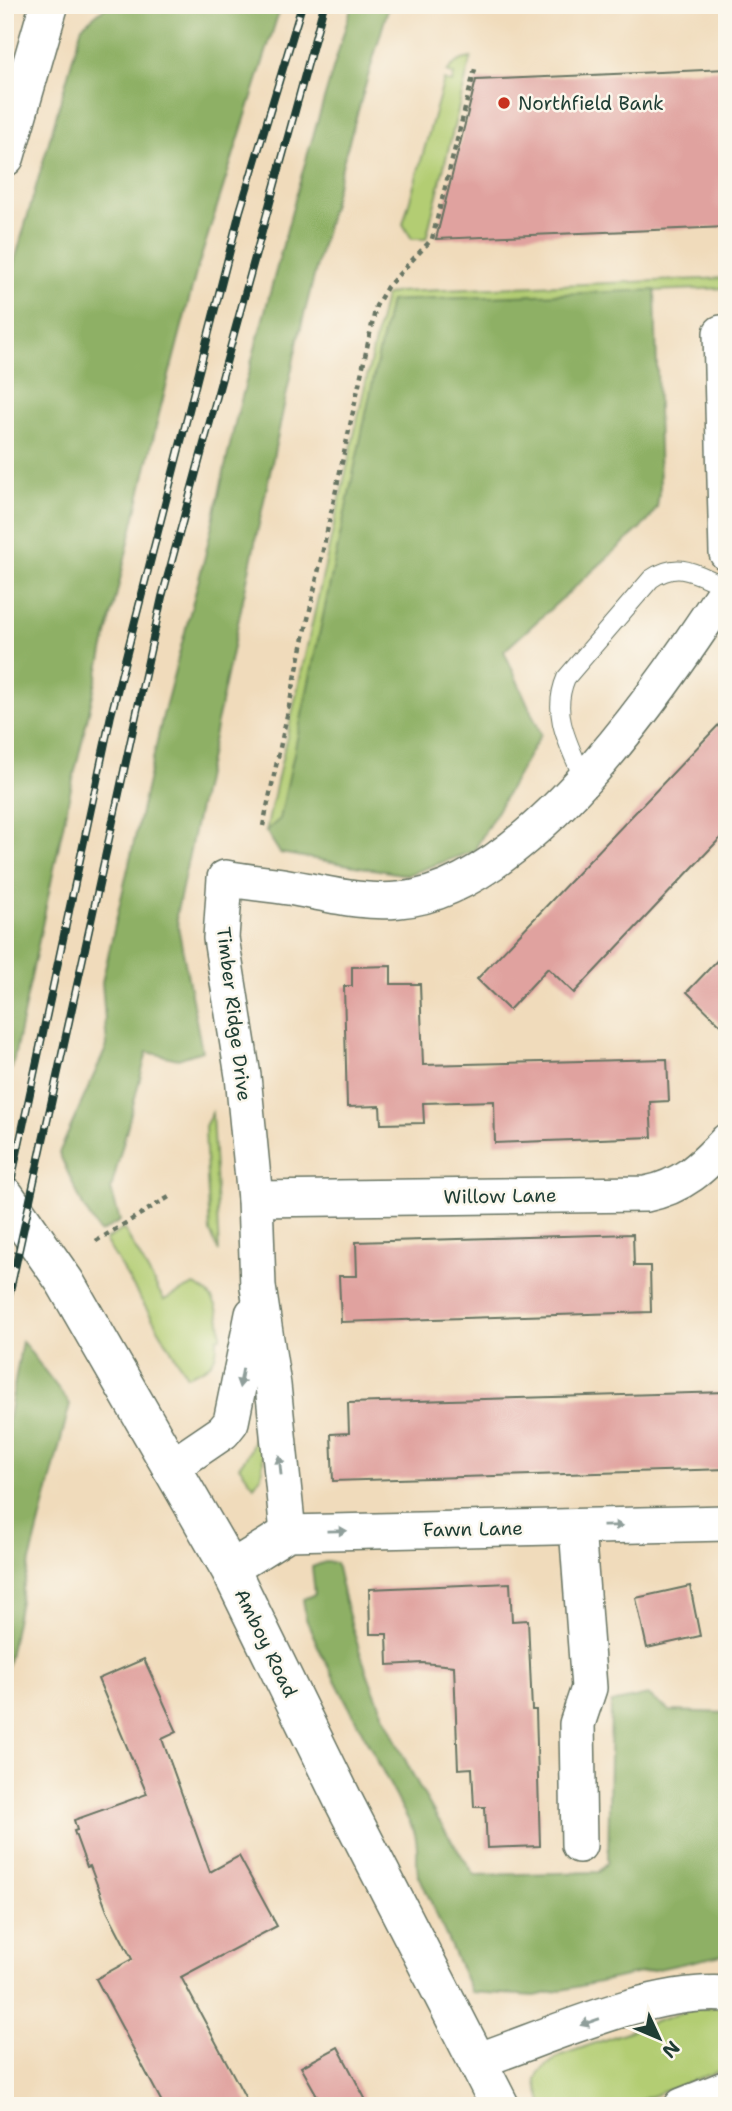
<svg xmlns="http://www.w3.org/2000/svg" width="732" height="2111" font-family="'Shantell Sans',sans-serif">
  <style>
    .green { fill: #b3cd73; stroke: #698554; stroke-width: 2 }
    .forest { fill: #8eb065; stroke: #56764c; stroke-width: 2 }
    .building { fill: #e0a29f }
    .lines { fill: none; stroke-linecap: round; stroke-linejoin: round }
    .service-casing { stroke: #687463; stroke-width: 20 }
    .minor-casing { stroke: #687463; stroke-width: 38 }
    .secondary-casing { stroke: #687463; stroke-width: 41 }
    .path { stroke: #687463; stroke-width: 4.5; stroke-dasharray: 5 5; stroke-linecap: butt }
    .service { stroke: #fff; stroke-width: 18 }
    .minor { stroke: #fff; stroke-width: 35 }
    .secondary { stroke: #fff; stroke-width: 38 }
    .rail-casing { stroke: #1f3d34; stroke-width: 8 }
    .rail { stroke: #fbf7ec; stroke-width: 5; stroke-dasharray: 16; stroke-linecap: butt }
    .oneway { fill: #8f9e9a }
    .poi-dot { fill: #c8321e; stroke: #fbf7ec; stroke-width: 2.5 }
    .labels { text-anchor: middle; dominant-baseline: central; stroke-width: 5; stroke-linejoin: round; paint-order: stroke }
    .poi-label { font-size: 19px; fill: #1f3d34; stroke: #fbf7ec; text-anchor: start }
    .street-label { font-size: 19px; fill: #1f3d34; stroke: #fbf7ec }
  </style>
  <rect width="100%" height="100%" fill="#fbf7ec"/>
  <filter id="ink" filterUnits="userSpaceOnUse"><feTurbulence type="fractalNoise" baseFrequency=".0143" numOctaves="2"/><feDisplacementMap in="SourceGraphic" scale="14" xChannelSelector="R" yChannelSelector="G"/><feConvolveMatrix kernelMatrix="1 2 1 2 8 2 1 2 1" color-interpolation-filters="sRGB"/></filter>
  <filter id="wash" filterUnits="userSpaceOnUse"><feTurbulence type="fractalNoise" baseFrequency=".00686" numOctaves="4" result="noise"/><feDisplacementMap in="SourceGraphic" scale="28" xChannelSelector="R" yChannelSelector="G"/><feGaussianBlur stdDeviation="1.57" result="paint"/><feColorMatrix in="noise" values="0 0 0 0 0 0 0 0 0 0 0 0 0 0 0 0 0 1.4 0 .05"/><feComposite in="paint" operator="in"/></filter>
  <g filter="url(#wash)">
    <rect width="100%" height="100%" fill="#f0dbbb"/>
    <!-- green -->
    <g class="green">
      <path d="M471 58 426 239H412L403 224 444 80 452 83 454 75 447 72C453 63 461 59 471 58Z"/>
      <polygon points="727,278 727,288 390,301 280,820 266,831 385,296 397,292"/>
      <polygon points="212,1113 219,1252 210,1232 207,1179 205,1126"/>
      <path d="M124 1229 164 1300 194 1285C217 1293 221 1316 221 1337L217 1338C218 1363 210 1367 187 1376L105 1240Z"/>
      <path d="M254 1372H259L263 1462 261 1476 254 1486 239 1466C264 1441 255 1404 254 1372Z"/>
      <polygon points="727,2005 727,2068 625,2106 543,2106 536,2080 539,2072 559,2056 689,2010"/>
    </g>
    <!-- forest -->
    <g class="forest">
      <polygon points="108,5 281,5 196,273 159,414 71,788 12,1068 5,1059 5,295 82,26"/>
      <polygon points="352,5 389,5 345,155 299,335 176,916 202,1051 178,1059 147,1052 111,1189 120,1221 100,1233 84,1208 59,1153 107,1046 102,982 163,715 205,556 235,423 303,170"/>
      <polygon points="655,290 660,487 657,507 648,521 504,651 541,734 474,851 407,875 280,853 266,831 280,819 390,301"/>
      <polygon points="22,1341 70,1404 20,1601 5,1677 5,1439"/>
      <path d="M325 1562 336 1563C359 1675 408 1781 475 1875L599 1872 608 1862 611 1703 648 1695 670 1711 727 1713V1954L535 1996 471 1992 418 1873C415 1858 420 1847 414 1831L321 1653 306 1619 303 1599 315 1594 312 1567Z"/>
    </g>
    <g id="blocks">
      <!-- building -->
      <g class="building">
        <polygon points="727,69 727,227 436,239 476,80"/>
        <polygon points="727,716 727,831 574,993 548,968 509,1010 477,979"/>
        <polygon points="727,950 727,1031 687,992"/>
        <polygon points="391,966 391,984 420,984 423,1065 667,1059 669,1101 650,1102 652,1137 495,1143 494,1101 423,1103 424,1123 381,1124 380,1106 347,1107 344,986 352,986 352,967"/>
        <polygon points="633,1234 634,1266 650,1266 651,1312 341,1322 339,1276 357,1276 356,1242"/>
        <polygon points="727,1392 727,1469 333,1481 331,1434 349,1433 348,1403"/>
        <polygon points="510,1583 512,1621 528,1620 532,1710 536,1710 540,1846 487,1848 485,1807 474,1807 472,1768 458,1769 454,1666 423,1663 388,1665 387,1634 370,1634 369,1589"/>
        <polygon points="690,1586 700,1636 647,1648 636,1598"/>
        <polygon points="144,1659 177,1732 162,1739 210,1872 239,1856 277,1926 181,1977 250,2106 164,2106 96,1979 132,1959 107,1911 90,1866 87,1867 74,1831 77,1830 74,1820 147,1794 98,1679"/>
        <polygon points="338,2047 369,2106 323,2106 301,2067"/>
      </g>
    </g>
  </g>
  <g filter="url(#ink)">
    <use href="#blocks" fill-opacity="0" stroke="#687463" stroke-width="2"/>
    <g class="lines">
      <defs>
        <path id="service" d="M584 780C570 746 550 715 566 678L651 579C680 559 697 575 727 587"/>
        <g id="minor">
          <polyline points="721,333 727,553"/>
          <path d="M255 1199 646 1194C682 1187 703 1167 727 1141"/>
          <polyline points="170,1468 223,1432 231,1422 253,1314"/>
          <polyline points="577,1527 589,1688 577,1724 579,1845"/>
          <path d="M288 1533 273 1385 258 1287 255 1199 243 1076 221 938 225 878C246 882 267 884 288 887 325 893 362 904 399 900 525 890 663 687 727 588"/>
          <polyline points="230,1569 288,1533 727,1523"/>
          <path d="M477 2061C550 2036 652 1988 727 1994"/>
          <polyline points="682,2106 727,2088"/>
        </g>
        <g id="secondary">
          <polyline points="5,157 49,5"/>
          <polyline points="5,1196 65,1282 230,1569 344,1802 500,2106"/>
        </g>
      </defs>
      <!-- service casing -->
      <use href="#service" class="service-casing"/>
      <!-- minor casing -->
      <use href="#minor" class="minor-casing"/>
      <!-- secondary casing -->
      <use href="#secondary" class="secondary-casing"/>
      <!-- path -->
      <g class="path">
        <polyline points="263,826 376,306 387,287 432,239 475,69"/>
        <polyline points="96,1241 169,1197"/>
      </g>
      <!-- service -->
      <use href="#service" class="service"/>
      <!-- minor -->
      <use href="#minor" class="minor"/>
      <!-- secondary -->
      <use href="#secondary" class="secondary"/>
      <defs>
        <g id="rail">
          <polyline points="5,1210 111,715 240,211 302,5"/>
          <polyline points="5,1314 162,597 324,5"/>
        </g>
      </defs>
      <!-- rail casing -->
      <use href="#rail" class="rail-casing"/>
      <!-- rail -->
      <use href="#rail" class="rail"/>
    </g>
    <!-- one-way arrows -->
    <defs><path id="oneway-solid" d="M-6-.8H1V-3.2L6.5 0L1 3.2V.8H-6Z" transform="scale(1.75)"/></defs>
    <g class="oneway">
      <use href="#oneway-solid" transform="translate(241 1378) rotate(100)"/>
      <use href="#oneway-solid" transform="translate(280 1465) rotate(-96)"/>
      <use href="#oneway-solid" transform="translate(613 1526) rotate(-1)"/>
      <use href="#oneway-solid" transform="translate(337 1531) rotate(-1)"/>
      <use href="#oneway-solid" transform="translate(590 2022) rotate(161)"/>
    </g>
  </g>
  <!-- markers -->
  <circle class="poi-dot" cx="504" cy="103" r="7"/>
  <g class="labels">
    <!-- poi labels -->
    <g class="poi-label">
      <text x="518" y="103">Northfield Bank</text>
    </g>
    <!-- street labels -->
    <g class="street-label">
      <text transform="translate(234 1014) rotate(83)">Timber Ridge Drive</text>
      <text transform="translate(500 1196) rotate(-1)">Willow Lane</text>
      <text transform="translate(473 1529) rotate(-1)">Fawn Lane</text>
      <text transform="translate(266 1643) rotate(64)">Amboy Road</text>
    </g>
  </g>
  <!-- margin -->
  <rect width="732" height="2111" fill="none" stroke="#fbf7ec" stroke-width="28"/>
  <!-- north arrow -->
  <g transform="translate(659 2038) rotate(134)" stroke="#fbf7ec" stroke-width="5" paint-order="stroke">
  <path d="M0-5L12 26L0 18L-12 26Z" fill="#1f3d34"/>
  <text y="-10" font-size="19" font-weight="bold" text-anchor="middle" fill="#1f3d34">N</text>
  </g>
</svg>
